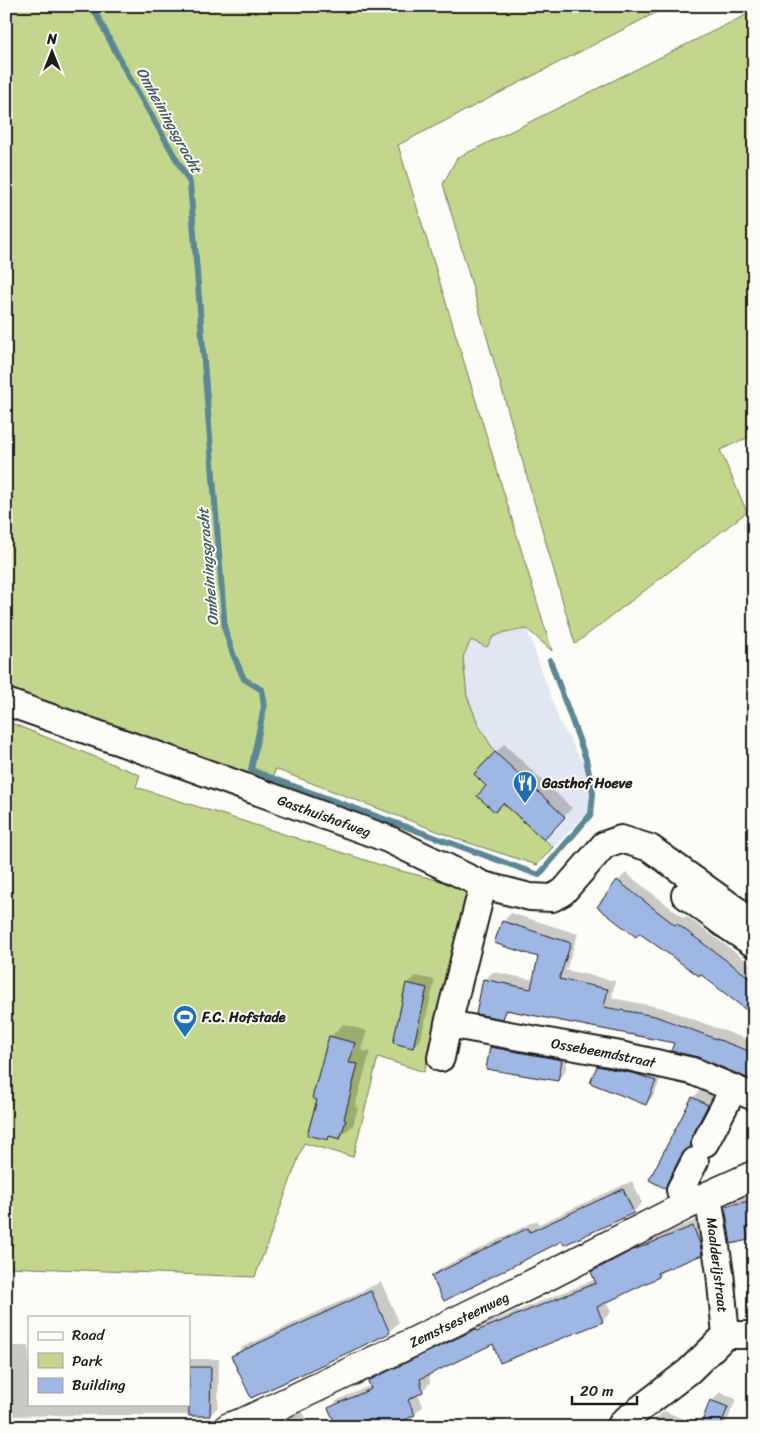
<svg xmlns="http://www.w3.org/2000/svg" width="760" height="1433" font-family="Sriracha,sans-serif">
  <style>
    .built { fill: #e1e7f1 }
    .green { fill: #c2d78d; stroke: #6f7a54 }
    .shadow { fill: #0003 }
    .lines { fill: none; stroke-linecap: round; stroke-linejoin: round }
    .stream { stroke: #5b8795; stroke-width: 6 }
    .building { fill: #a0b7e4; stroke: #1c1c1c }
    .minor-casing { stroke: #1c1c1c; stroke-width: 30 }
    .tertiary-casing { stroke: #1c1c1c; stroke-width: 31 }
    .minor { stroke: #fdfcf7; stroke-width: 26 }
    .tertiary { stroke: #fdfcf7; stroke-width: 28 }
    .labels { text-anchor: middle; dominant-baseline: central; stroke-width: 4; stroke-linejoin: round; paint-order: stroke }
    .poi-label { font-size: 14px; font-weight: bold; fill: #1c1c1c; stroke: #fdfcf7; text-anchor: start }
    .street-label { font-size: 14px; fill: #1c1c1c; stroke: #fdfcf7 }
    .water-label { font-size: 15px; font-style: italic; fill: #415b63; stroke: #fdfcf7 }
  </style>
  <rect width="100%" height="100%" fill="#fdfcf7"/>
  <filter id="ink" filterUnits="userSpaceOnUse"><feTurbulence type="fractalNoise" baseFrequency=".02" numOctaves="2"/><feDisplacementMap in="SourceGraphic" scale="10" xChannelSelector="R" yChannelSelector="G"/><feConvolveMatrix kernelMatrix="1 2 1 2 8 2 1 2 1" color-interpolation-filters="sRGB"/></filter>
  <g filter="url(#ink)">
    <!-- built -->
    <polygon class="built" points="527,629 560,723 584,764 589,793 588,812 537,865 463,841 275,769 471,640 487,646 493,637 505,632"/>
    <!-- green -->
    <g class="green">
      <polygon points="6,6 669,6 398,145 552,651 527,629 505,632 493,637 487,647 471,640 463,657 467,696 479,726 495,752 474,774 486,786 495,812 503,803 553,847 537,865 463,841 275,769 273,784 6,694"/>
      <polygon points="754,11 754,435 720,450 747,512 575,644 443,184 457,158"/>
      <polygon points="6,721 140,775 136,787 390,868 472,889 424,1072 378,1057 353,1157 304,1143 255,1277 6,1267"/>
    </g>
    <!-- shadow -->
    <g class="shadow">
      <polygon points="504,744 572,808 552,830 488,786 476,774"/>
      <polygon points="626,873 684,918 686,916 754,966 754,1015 618,881"/>
      <polygon points="511,913 578,934 566,970 615,981 612,998 663,1008 754,1042 754,1079 676,1042 510,1010 503,1017 484,980 493,972 534,980 540,956 503,922"/>
      <polygon points="416,976 435,980 421,1038 413,1047 407,984"/>
      <polygon points="343,1024 367,1031 361,1050 370,1052 355,1107 358,1108 353,1125 340,1137 331,1135 327,1138 319,1099 330,1037"/>
      <polygon points="499,1040 569,1052 565,1072 557,1080 491,1047"/>
      <polygon points="606,1058 663,1073 654,1095 646,1104 598,1067"/>
      <polygon points="701,1089 715,1097 699,1137 689,1147 675,1174 674,1179 666,1187 650,1179 693,1098"/>
      <polygon points="632,1181 642,1203 633,1212 563,1240 433,1276 441,1268 537,1220 539,1224"/>
      <polygon points="754,1194 754,1233 747,1239 726,1207 735,1198"/>
      <polygon points="701,1218 710,1245 701,1254 666,1268 658,1276 606,1301 611,1312 602,1321 501,1361 493,1343 429,1374 430,1383 422,1391 418,1393 423,1406 415,1414 387,1427 330,1408 338,1400 371,1385 369,1381 378,1373 484,1321 485,1324 596,1279 592,1272 601,1264 641,1243"/>
      <polygon points="381,1282 399,1322 389,1332 251,1396 233,1357 243,1347"/>
      <polygon points="6,1342 7,1346 29,1346 29,1404 189,1404 189,1359 219,1359 218,1407 210,1415 91,1415 6,1416"/>
      <polygon points="720,1392 736,1399 725,1427 701,1427 712,1401"/>
      <polygon points="302,1410 309,1427 263,1427"/>
      <polygon points="664,1411 692,1422 690,1427 653,1427 655,1420"/>
    </g>
    <g class="lines">
      <!-- stream -->
      <polyline class="stream" points="92,6 127,73 190,183 225,630 233,654 244,679 262,690 264,707 251,770 282,782 539,875 591,814 593,793 586,759 550,660"/>
    </g>
    <!-- building -->
    <g class="building">
      <polygon points="495,752 565,817 544,840 503,803 495,812 477,796 486,786 474,774"/>
      <polygon points="617,880 675,925 677,924 754,981 754,1016 700,974 699,976 639,933 636,937 597,907"/>
      <polygon points="502,921 571,943 559,979 608,989 604,1007 655,1016 754,1053 754,1081 698,1057 671,1051 674,1043 506,1010 503,1019 476,1014 483,979 531,989 538,957 494,943"/>
      <polygon points="406,983 427,988 413,1048 393,1043"/>
      <polygon points="329,1036 355,1043 349,1063 358,1064 344,1119 346,1120 340,1139 329,1136 328,1140 307,1135 317,1100 312,1098"/>
      <polygon points="490,1047 562,1060 558,1081 486,1069"/>
      <polygon points="597,1066 636,1074 656,1081 646,1105 590,1083"/>
      <polygon points="692,1097 708,1105 692,1136 690,1143 691,1147 687,1149 682,1154 667,1183 666,1189 649,1180"/>
      <polygon points="623,1189 634,1213 564,1245 562,1241 444,1301 431,1276 528,1228 530,1232"/>
      <polygon points="754,1200 754,1226 746,1227 748,1240 731,1244 725,1206"/>
      <polygon points="693,1226 700,1244 702,1255 657,1273 659,1277 597,1307 603,1322 500,1363 493,1344 420,1379 423,1392 408,1400 415,1415 390,1427 337,1427 328,1408 371,1389 368,1381 476,1329 477,1331 596,1283 591,1272 631,1251"/>
      <polygon points="371,1291 390,1333 251,1398 231,1356"/>
      <polygon points="189,1367 211,1367 210,1416 189,1416"/>
      <polygon points="710,1400 728,1407 720,1427 700,1427"/>
    </g>
    <g class="lines">
      <defs>
        <g id="minor">
          <path id="s1" d="M6 702 143 750 388 839 483 885 530 897 552 898 563 892 604 845 621 839 650 848 754 923"/>
          <polyline points="685,895 723,923 754,944"/>
          <path id="s2" d="M448 1024 615 1054 692 1071 754 1097"/>
          <polyline points="441,1058 448,1024 483,885"/>
          <polyline points="705,1143 734,1088"/>
          <polyline points="685,1206 680,1190 695,1161"/>
          <polyline points="726,1335 754,1335"/>
          <polyline points="620,1427 623,1422 689,1371 726,1335 720,1273 708,1196"/>
        </g>
        <g id="tertiary">
          <path id="s3" d="M229 1427 246 1421 407 1345 550 1275 685 1206 754 1175"/>
        </g>
      </defs>
      <!-- minor casing -->
      <use href="#minor" class="minor-casing"/>
      <!-- tertiary casing -->
      <use href="#tertiary" class="tertiary-casing"/>
      <!-- minor -->
      <use href="#minor" class="minor"/>
      <!-- tertiary -->
      <use href="#tertiary" class="tertiary"/>
    </g>
  </g>
  <!-- icons -->
  <defs>
    <symbol id="restaurant-pin" viewBox="-11 -11 22 30"><path d="M0 17L-7.5 6A9.5 9.5 0 1 1 7.5 6Z" fill="#1f6fb2" stroke="#fdfcf7"/><path d="M-5-6h1v4h1v-4h1v4h1v-4h1v5L-1.5 .5V6h-2V.5L-5-1ZM5-6V6H3V1.5H1.5Q1.5-4 5-6Z" fill="#fff"/></symbol>
    <symbol id="stadium-pin" viewBox="-11 -11 22 30"><path d="M0 17L-7.5 6A9.5 9.5 0 1 1 7.5 6Z" fill="#1f6fb2" stroke="#fdfcf7"/><path d="M0-5a6.5 5 0 1 0 0 10a6.5 5 0 1 0 0-10ZM-3.5-1.8h7v3.6h-7Z" fill="#fff"/></symbol>
  </defs>
  <g fill-rule="evenodd">
    <use href="#restaurant-pin" x="511" y="769" width="28" height="38"/>
    <use href="#stadium-pin" x="171" y="1003" width="28" height="38"/>
  </g>
  <g class="labels">
    <!-- poi labels -->
    <g class="poi-label">
      <text x="542" y="783">Gasthof Hoeve</text>
      <text x="202" y="1017">F.C. Hofstade</text>
    </g>
    <!-- street labels -->
    <g class="street-label">
      <text stroke="none"><textPath href="#s1" startOffset="338">Gasthuishofweg</textPath></text>
      <text stroke="none"><textPath href="#s2" startOffset="158">Ossebeemdstraat</textPath></text>
      <text transform="translate(717 1265) rotate(83)">Maalderijstraat</text>
      <text stroke="none"><textPath href="#s3" startOffset="254">Zemstsesteenweg</textPath></text>
    </g>
    <!-- water labels -->
    <g class="water-label">
      <text transform="translate(169 120) rotate(61)">Omheiningsgracht</text>
      <text transform="translate(208 567) rotate(-95)">Omheiningsgracht</text>
    </g>
  </g>
  <!-- margin -->
  <rect width="760" height="1433" fill="none" stroke="#fdfcf7" stroke-width="25"/>
  <rect x="12" y="12" width="735" height="1408" fill="none" stroke="#1c1c1c" stroke-width="2" filter="url(#ink)"/>
  <!-- legend -->
  <rect x="28" y="1316" width="162" height="90" fill="#fdfcf7" stroke="#a3a29f"/>
  <rect x="38" y="1332" width="25" height="8" fill="#fdfcf7" stroke="#a3a29f"/>
  <text x="72" y="1340" font-size="15" fill="#1c1c1c">Road</text>
  <rect x="38" y="1353" width="25" height="15" fill="#c2d78d" stroke="#a3a29f"/>
  <text x="72" y="1366" font-size="15" fill="#1c1c1c">Park</text>
  <rect x="38" y="1378" width="25" height="15" fill="#a0b7e4" stroke="#a3a29f"/>
  <text x="72" y="1390" font-size="15" fill="#1c1c1c">Building</text>
  <!-- north arrow -->
  <g transform="translate(52 52)" stroke="#fdfcf7" stroke-width="4" paint-order="stroke">
  <path d="M0-4L9 19L0 12L-9 19Z" fill="#1c1c1c"/>
  <text y="-8" font-size="14" font-weight="bold" text-anchor="middle" fill="#1c1c1c">N</text>
  </g>
  <!-- scale -->
  <path d="M572 1396v8h65v-8" fill="none" stroke="#1c1c1c" stroke-width="2.5"/>
  <text x="580" y="1396" font-size="15" fill="#1c1c1c" stroke="#fdfcf7" stroke-width="4" paint-order="stroke">20 m</text>
</svg>
